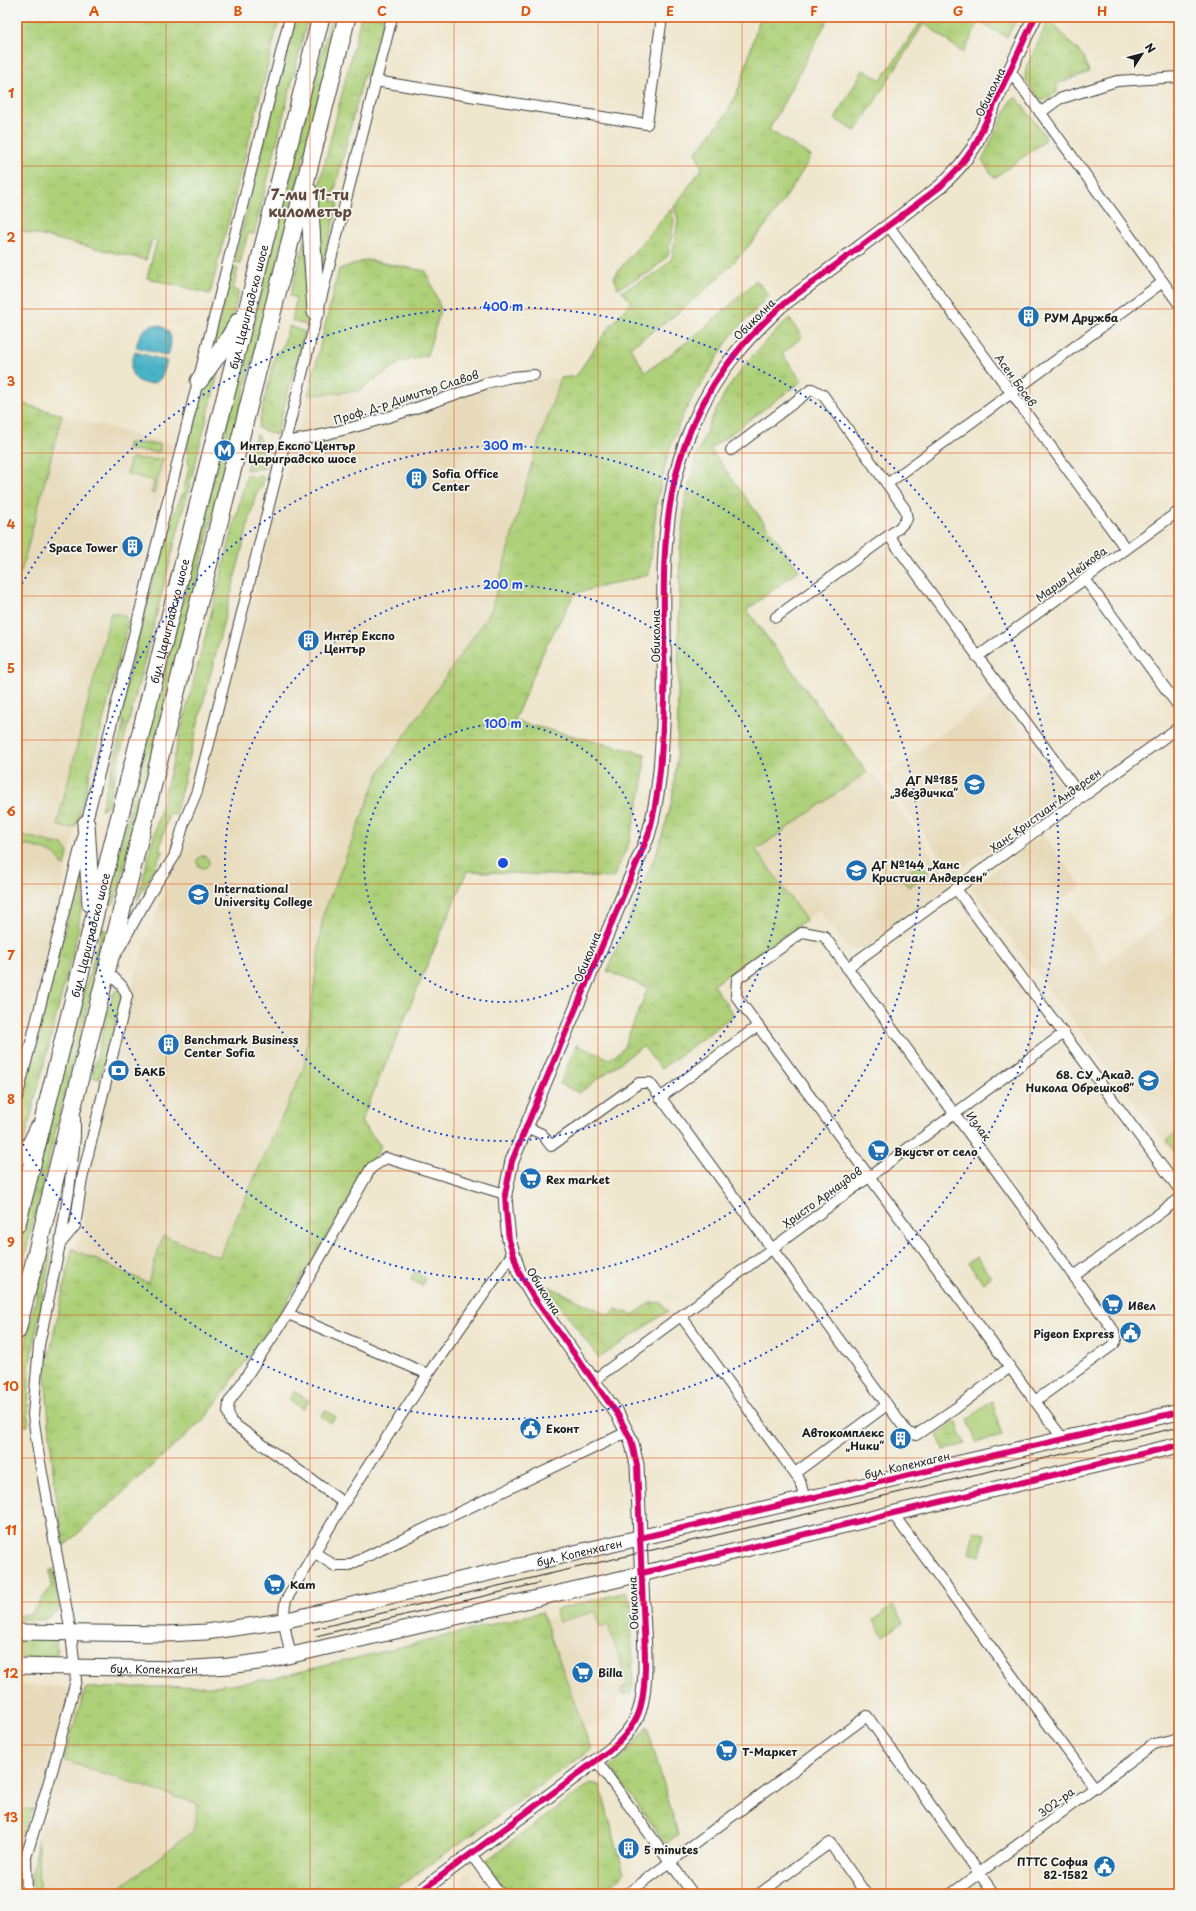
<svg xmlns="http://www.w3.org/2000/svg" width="1196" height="1911" font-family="'Playpen Sans',sans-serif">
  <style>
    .built { fill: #e7daba }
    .grass { fill: url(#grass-tufts); stroke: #65764a }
    .park { fill: #aed079; stroke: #65764a }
    .water { fill: url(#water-ripples); stroke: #336872 }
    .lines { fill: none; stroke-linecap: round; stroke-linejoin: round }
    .minor-casing { stroke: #3c3a37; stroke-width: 12 }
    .tertiary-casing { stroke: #3c3a37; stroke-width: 15 }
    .secondary-casing { stroke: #3c3a37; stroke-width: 17 }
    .trunk-casing { stroke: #3c3a37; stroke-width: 19 }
    .minor { stroke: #fff; stroke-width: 10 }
    .tertiary { stroke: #fff; stroke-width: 13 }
    .secondary { stroke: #fff; stroke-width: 15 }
    .trunk { stroke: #fff; stroke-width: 17 }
    .tram { stroke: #1c1c1c; stroke-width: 1 }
    .cycleway-casing { stroke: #f6f6f2; stroke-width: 8 }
    .cycleway { stroke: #d6006c; stroke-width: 6 }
    .grid { fill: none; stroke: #de560d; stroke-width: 1; stroke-opacity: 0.55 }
    .ring { fill: none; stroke: #1d4ed8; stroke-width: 2; stroke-dasharray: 2 4 }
    .labels { text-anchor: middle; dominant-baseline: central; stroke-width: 3.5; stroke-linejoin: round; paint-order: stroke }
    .street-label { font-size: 11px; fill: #1c1c1c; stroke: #f6f6f2 }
    .poi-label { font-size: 11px; font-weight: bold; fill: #1c1c1c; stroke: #f6f6f2; text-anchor: start }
    .district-label { font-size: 15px; font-weight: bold; fill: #61483a; stroke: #f6f6f2 }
    .centre { fill: #1d4ed8; stroke: #f6f6f2; stroke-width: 2 }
    .ring-label { font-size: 12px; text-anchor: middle; font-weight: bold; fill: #1d4ed8; stroke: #f6f6f2; stroke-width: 3.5; stroke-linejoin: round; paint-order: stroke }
    .neatline { fill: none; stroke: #de560d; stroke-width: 1.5 }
    .grid-label { font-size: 13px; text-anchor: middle; font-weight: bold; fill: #de560d }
  </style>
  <defs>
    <pattern id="grass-tufts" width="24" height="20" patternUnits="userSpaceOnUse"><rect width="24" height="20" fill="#aed079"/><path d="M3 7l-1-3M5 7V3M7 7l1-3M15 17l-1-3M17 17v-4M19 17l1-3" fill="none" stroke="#95b268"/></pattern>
    <pattern id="water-ripples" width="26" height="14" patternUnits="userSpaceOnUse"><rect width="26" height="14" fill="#4ab3c8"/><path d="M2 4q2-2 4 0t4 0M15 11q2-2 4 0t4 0" fill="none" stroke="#3d91a2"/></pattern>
  </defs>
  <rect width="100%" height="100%" fill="#f6f6f2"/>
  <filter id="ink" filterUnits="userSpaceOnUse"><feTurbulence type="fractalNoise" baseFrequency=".025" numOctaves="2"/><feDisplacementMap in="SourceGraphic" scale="8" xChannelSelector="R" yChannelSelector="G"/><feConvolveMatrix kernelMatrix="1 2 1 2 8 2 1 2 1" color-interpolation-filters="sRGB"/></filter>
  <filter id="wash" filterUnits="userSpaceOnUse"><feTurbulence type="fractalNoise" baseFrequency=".012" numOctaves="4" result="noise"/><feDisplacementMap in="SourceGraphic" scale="16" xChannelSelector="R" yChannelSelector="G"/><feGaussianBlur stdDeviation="0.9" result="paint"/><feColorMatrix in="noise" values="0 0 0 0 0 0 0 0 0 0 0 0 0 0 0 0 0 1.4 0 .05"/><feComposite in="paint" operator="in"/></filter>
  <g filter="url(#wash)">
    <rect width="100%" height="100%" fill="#efe6ce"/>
    <!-- built -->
    <g class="built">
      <polygon points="561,378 534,456 491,611 379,773 323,915 304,1068 219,1257 163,1236 148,1283 72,1249 82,1235 86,1189 129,995 149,933 194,813 308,395"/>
      <polygon points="62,415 172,444 172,446 77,824 17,1072 17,572 21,573"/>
      <polygon points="993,696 1066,792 953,875 883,777"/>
      <polygon points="867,772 874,775 956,889 874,949 847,949 819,910 806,920 756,850"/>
      <polygon points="1043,835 1082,886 1061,900 1105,963 1179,909 1179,1161 971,887"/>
      <polygon points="595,1611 608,1625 628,1685 621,1688 623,1694 609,1716 601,1722 584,1728 591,1749 392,1894 32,1894 35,1849 46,1812 33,1809 17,1810 17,1685 86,1688 152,1688 214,1686 271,1679 542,1612 545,1619 557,1616 559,1622"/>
      <polygon points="469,1873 484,1894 441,1894"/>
    </g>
    <!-- grass -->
    <g class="grass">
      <polygon points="17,17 280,17 210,294 147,278 157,240 152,239 146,260 17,230"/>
      <polygon points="296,17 308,17 254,234 248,233 240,263 234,262"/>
      <polygon points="331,17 339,17 115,902 110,905 107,900"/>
      <polygon points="361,17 385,17 371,75 364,74 332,201 338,203 320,278 317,194"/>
      <path d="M760 17H829L769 130 811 156C766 238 708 296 630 347L645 372C686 345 722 315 756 280L769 295 730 337 684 412 669 450 657 500 649 575 575 593 545 648 514 721 645 754 642 788 629 843 613 878 467 871 361 1122 381 1146 282 1310 206 1417 64 1546 54 1481 45 1374 72 1249 148 1283 163 1236 219 1257 304 1068 323 915 379 773 491 611 534 456 561 378 576 376 607 330 631 302 622 291 657 273 672 258 678 220 674 207 702 168 696 152 728 112 741 83Z"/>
      <polygon points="924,17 1018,17 1007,37 979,22 963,53 924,23 861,123 855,131 835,119 863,70 881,80"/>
      <polygon points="1050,17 1051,17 1053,24 1084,57 1089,72 1057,84 1057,92 1046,100 1040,100 1025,79 1026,68"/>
      <polygon points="1017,98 1046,137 1044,142 994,178 982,160 1011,100"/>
      <polygon points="671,209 674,221 668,256 650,272 618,288 614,277 622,266"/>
      <path d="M305 240C306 254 313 316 305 325L292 321 296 298 290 296Z"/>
      <polygon points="367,260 426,271 441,309 427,355 401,362 358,391 308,395 339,269"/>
      <polygon points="233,267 238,269 233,290 239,291 231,324 211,353"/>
      <polygon points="789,318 802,337 782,354 802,381 710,449 799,570 747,610 867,772 756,850 806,920 713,985 734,1015 661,1069 643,1046 579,1093 560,1084 576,1045 610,1059 623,1049 648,988 607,971 658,849 672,801 677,760 680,549 685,502 696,458 710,422 726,391 750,358"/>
      <polygon points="289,326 305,332 276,435 258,428 276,352 282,349"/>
      <polygon points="218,366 219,368 214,390 107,807 101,809 124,722 117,720 163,539 183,493 189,467 187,452 192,425 200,393"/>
      <polygon points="17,402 62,415 21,573 17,572"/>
      <polygon points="256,435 259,436 265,468 246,470"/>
      <polygon points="128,443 160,444 160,452 127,450"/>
      <polygon points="132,458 157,460 163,458 154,494 151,493 154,481 127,474 130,460"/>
      <polygon points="247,474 252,477 261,475 264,479 262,486 256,494 175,815 169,813 159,851 163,851 137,901"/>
      <path d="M111 612 125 616 128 623 77 824C71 831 64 827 57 825Z"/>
      <path d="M17 834 63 845 68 853 65 866 62 865C57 848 31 847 17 844Z"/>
      <circle cx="203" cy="862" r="6"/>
      <polygon points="84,857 85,881 78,931 25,1138 17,1155 17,1113"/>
      <polygon points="102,929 106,930 107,933 67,1084 17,1288 17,1255 74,1029"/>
      <polygon points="119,989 122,995 122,1000 99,1079 92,1077 110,1003 114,992"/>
      <path d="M51 1247 50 1260 29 1368 28 1426 17 1425C17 1365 34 1306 49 1248Z"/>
      <polygon points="544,1284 610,1316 616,1309 633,1315 650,1303 660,1302 668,1311 599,1358"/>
      <polygon points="956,1421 965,1444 944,1450 937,1435"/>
      <polygon points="50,1570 54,1570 59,1610 44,1620 17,1619 17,1615 30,1615 51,1587"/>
      <polygon points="626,1592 631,1603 633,1686 630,1695 623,1694 621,1688 628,1685 608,1625 600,1627 595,1611 559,1622 555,1610"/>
      <polygon points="542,1612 591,1749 388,1894 113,1893 193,1831 198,1804 63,1760 86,1688 214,1686 271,1679"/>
      <polygon points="17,1638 48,1638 56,1640 57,1654 51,1658 17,1658"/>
      <polygon points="647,1726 678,1834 666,1844 610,1767 627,1752"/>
      <polygon points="591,1783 600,1785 624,1874 598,1894 508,1894 484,1862"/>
      <polygon points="33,1809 20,1839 20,1894 17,1894 17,1810"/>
      <polygon points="38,1838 39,1894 32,1894 31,1878"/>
    </g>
    <!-- park -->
    <g class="park">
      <polygon points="921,863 928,873 909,887 902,877"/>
      <polygon points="1179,1131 1179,1157 1167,1140"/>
      <polygon points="977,1257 991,1277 983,1283 968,1263"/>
      <polygon points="415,1272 426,1279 422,1286 410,1279"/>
      <polygon points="294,1391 309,1401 303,1409 289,1400"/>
      <polygon points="992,1401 1002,1436 976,1442 968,1419"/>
      <polygon points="325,1410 336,1417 331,1423 321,1416"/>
      <polygon points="974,1531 985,1534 980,1556 969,1553"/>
      <polygon points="893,1606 904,1622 884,1636 873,1620"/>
    </g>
    <!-- water -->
    <g class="water">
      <path d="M157 325C174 329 172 342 168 356L136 347C139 335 143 325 157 325Z"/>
      <path d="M135 352 167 361C165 367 164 374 160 379 150 389 131 382 131 368 131 362 133 357 135 352Z"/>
    </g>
  </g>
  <g filter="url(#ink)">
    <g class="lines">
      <defs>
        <g id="minor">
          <polyline points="1011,72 1179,304"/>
          <polyline points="375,81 647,124 662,17"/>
          <polyline points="1040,113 1059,99 1117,81 1179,77"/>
          <polyline points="888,225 1126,549"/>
          <path d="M285 442C356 431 423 406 490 382L512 377 534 375"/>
          <polyline points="731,450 812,389 823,395 905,509 907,519 899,528 776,617"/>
          <polyline points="887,484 1163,282"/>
          <polyline points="889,536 1082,798"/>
          <polyline points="1085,579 1179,707"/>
          <polyline points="977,657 1179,511"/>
          <polyline points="956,889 1179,1189"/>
          <polyline points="116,954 149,895 174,857 185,820 197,791 392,17"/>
          <polyline points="847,968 1179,727"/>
          <polyline points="17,1098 290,17"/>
          <polyline points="660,1098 758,1026"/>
          <polyline points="526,1127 542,1134 551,1146 639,1083 650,1083 908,1433 916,1435 956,1408 1010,1367"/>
          <polyline points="17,1164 36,1126"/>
          <polyline points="60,1244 75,1226 82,1179 127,996 122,986 107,971 108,968"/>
          <polyline points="1074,1276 1179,1199"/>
          <polyline points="288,1314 428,1374"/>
          <polyline points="681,1316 800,1481 805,1500"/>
          <polyline points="594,1380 1064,1033"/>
          <polyline points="1035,1401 1113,1345 1116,1341 1114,1331 824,936 803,932 737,979 736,996 1063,1439"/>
          <polyline points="795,1473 887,1405"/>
          <polyline points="344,1503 231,1422 228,1412 229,1402 288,1314 371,1168 386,1158 505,1194"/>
          <polyline points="893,1514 1095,1788"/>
          <polyline points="314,1552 335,1566 347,1566 627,1432"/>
          <path d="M291 1656C287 1637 281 1619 286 1600L344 1503 428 1374 513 1253"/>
          <polyline points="596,1760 693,1894"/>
          <polyline points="471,1854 500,1894"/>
          <polyline points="27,1894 26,1857 53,1768 76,1680 71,1633 38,1451 33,1415 39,1345 60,1244 69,1191 75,1137 75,1119"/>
          <polyline points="627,1894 867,1716 994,1894"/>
          <polyline points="759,1894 830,1843 866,1894"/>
          <polyline points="951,1894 1154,1744 1179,1738"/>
        </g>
        <path id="tertiary" d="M417 1894 609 1751C623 1739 637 1724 641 1705 648 1674 644 1639 643 1608 641 1560 639 1513 637 1465L631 1440 618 1415 535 1299 519 1272 509 1240 506 1210 505 1194 512 1161 648 836C661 791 662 747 664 701 666 634 659 565 671 499 679 447 703 393 737 352 750 335 766 321 781 306L941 186 960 166 974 147 1035 17"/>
        <g id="secondary">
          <path id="s1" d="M17 1632 167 1634 206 1632 283 1621 1179 1412"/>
          <path id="s2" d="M17 1666 178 1669 229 1666 266 1661 628 1577 1179 1445"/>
        </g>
        <g id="trunk">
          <polyline points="309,192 316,312"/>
          <polyline points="199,381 228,340 239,321"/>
          <polyline points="86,824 91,904"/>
          <path id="s3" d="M17 1224 321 17"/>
          <polyline points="17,1331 166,732 347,17"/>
        </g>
      </defs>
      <!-- minor casing -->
      <use href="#minor" class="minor-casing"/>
      <!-- tertiary casing -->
      <use href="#tertiary" class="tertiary-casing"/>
      <!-- secondary casing -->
      <use href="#secondary" class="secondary-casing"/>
      <!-- trunk casing -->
      <use href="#trunk" class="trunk-casing"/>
      <!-- minor -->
      <use href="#minor" class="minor"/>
      <!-- tertiary -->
      <use href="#tertiary" class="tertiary"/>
      <!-- secondary -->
      <use href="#secondary" class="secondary"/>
      <!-- trunk -->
      <use href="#trunk" class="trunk"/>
      <!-- tram -->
      <g class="tram">
        <polyline points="314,1629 1179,1427"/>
        <polyline points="316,1636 539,1583"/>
      </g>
      <defs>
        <g id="cycleway">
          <polyline points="640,1538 1179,1412"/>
          <polyline points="642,1573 1179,1445"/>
          <path d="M417 1894 609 1751C623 1739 637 1724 641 1705 648 1674 644 1639 643 1608 641 1560 639 1513 637 1465L631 1440 618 1415 535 1299 519 1272 509 1240 506 1210 505 1194 512 1161 648 836C661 791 662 747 664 701 666 634 659 565 671 499 679 447 703 393 737 352 750 335 766 321 781 306L941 186 960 166 974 147 1035 17"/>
        </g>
      </defs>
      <!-- cycleway casing -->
      <use href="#cycleway" class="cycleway-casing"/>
      <!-- cycleway -->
      <use href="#cycleway" class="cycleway"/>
    </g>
  </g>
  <!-- grid -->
  <path class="grid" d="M166 17V1894M310 17V1894M454 17V1894M598 17V1894M742 17V1894M886 17V1894M1030 17V1894M17 166H1179M17 309H1179M17 453H1179M17 596H1179M17 740H1179M17 884H1179M17 1027H1179M17 1171H1179M17 1315H1179M17 1458H1179M17 1602H1179M17 1745H1179"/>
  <!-- distance rings -->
  <g class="ring">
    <circle cx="503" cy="863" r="139"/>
    <circle cx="503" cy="863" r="278"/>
    <circle cx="503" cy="863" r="417"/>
    <path d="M19 589A556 556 0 1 1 19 1137"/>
  </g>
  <!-- icons -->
  <defs>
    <symbol id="building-disc" viewBox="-11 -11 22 22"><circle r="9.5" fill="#1f6fb2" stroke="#f6f6f2"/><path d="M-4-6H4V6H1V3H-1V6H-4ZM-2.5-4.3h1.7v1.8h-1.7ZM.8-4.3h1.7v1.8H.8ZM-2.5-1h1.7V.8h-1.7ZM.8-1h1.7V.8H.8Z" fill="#fff"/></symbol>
    <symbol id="metro-disc" viewBox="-11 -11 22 22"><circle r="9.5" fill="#1f6fb2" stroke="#f6f6f2"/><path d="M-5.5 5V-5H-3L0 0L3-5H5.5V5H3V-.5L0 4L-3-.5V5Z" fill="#fff"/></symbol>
    <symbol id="school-disc" viewBox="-11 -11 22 22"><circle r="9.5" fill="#1f6fb2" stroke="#f6f6f2"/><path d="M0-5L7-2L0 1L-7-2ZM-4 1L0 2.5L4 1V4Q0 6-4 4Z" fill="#fff"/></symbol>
    <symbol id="university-disc" viewBox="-11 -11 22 22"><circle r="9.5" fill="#1f6fb2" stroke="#f6f6f2"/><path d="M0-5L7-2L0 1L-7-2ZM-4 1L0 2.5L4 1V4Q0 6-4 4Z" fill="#fff"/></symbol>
    <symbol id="bank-disc" viewBox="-11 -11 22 22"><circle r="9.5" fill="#1f6fb2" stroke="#f6f6f2"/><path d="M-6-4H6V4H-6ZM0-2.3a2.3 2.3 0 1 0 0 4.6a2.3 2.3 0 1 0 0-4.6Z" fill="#fff"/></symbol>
    <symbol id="supermarket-disc" viewBox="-11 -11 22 22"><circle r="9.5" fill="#1f6fb2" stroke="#f6f6f2"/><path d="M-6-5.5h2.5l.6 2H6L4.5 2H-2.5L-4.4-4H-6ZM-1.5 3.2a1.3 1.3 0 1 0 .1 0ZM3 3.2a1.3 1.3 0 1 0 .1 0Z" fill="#fff"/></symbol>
    <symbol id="civic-disc" viewBox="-11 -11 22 22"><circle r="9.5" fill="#1f6fb2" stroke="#f6f6f2"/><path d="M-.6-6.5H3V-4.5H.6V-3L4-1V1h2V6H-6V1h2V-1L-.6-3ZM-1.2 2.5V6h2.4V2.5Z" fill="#fff"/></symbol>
  </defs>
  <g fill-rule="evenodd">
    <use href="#building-disc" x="1016" y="304" width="25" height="25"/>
    <use href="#metro-disc" x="212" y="438" width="25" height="25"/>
    <use href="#building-disc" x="404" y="466" width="25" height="25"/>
    <use href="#building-disc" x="120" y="534" width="25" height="25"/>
    <use href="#building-disc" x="296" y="628" width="25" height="25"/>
    <use href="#school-disc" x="962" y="772" width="25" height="25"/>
    <use href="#school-disc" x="844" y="858" width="25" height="25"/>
    <use href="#university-disc" x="186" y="882" width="25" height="25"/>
    <use href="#building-disc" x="156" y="1032" width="25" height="25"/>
    <use href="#bank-disc" x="106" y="1058" width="25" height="25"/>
    <use href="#school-disc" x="1136" y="1068" width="25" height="25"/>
    <use href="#supermarket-disc" x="866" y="1138" width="25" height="25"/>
    <use href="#supermarket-disc" x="518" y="1166" width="25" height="25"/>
    <use href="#supermarket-disc" x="1100" y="1292" width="25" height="25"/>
    <use href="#civic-disc" x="1118" y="1320" width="25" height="25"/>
    <use href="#civic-disc" x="518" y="1416" width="25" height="25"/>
    <use href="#building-disc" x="888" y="1426" width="25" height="25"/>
    <use href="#supermarket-disc" x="262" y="1572" width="25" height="25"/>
    <use href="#supermarket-disc" x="570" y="1660" width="25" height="25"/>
    <use href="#supermarket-disc" x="714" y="1738" width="25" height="25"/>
    <use href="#building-disc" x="616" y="1836" width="25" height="25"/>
    <use href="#civic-disc" x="1092" y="1854" width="25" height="25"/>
  </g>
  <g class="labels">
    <!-- street labels -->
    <g class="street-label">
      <text transform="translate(990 92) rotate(-64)">Обиколна</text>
      <text stroke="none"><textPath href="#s3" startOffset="946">бул. Цариградско шосе</textPath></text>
      <text transform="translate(754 319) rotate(-45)">Обиколна</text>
      <text transform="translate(1016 380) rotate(54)">Асен Босев</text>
      <text transform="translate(406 397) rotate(-18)">Проф. Д-р Димитър Славов</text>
      <text transform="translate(1071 574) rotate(-36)">Мария Нейкова</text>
      <text stroke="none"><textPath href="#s3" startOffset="622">бул. Цариградско шосе</textPath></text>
      <text transform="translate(655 636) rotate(-90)">Обиколна</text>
      <text transform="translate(1045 810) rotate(-36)">Ханс Кристиан Андерсен</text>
      <text stroke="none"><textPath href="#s3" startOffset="298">бул. Цариградско шосе</textPath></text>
      <text transform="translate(587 957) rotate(-68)">Обиколна</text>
      <text transform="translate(979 1126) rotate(54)">Излак</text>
      <text transform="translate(822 1197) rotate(-36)">Христо Арнаудов</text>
      <text transform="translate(544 1291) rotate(58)">Обиколна</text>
      <text transform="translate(907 1465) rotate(-13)">бул. Копенхаген</text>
      <text stroke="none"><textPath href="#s1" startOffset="571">бул. Копенхаген</textPath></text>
      <text transform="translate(633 1603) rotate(-92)">Обиколна</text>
      <text stroke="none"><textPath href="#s2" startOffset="137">бул. Копенхаген</textPath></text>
      <text transform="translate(1056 1802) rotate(-36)">302-ра</text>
    </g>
    <!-- poi labels -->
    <g class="poi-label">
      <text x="1044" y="317">РУМ Дружба</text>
      <text x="240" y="445">Интер Експо Център<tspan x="240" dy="13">- Цариградско шосе</tspan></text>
      <text x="432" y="473">Sofia Office<tspan x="432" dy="13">Center</tspan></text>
      <text x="118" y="547" text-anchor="end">Space Tower</text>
      <text x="324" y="635">Интер Експо<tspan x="324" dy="13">Център</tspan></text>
      <text x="958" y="779" text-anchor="end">ДГ №185<tspan x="958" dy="13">„Звездичка“</tspan></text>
      <text x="872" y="864">ДГ №144 „Ханс<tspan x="872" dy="13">Кристиан Андерсен“</tspan></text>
      <text x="214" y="888">International<tspan x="214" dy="13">University College</tspan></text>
      <text x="184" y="1039">Benchmark Business<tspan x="184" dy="13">Center Sofia</tspan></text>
      <text x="134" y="1071">БАКБ</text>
      <text x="1134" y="1074" text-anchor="end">68. СУ „Акад.<tspan x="1134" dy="13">Никола Обрешков“</tspan></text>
      <text x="894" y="1151">Вкусът от село</text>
      <text x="546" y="1179">Rex market</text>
      <text x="1128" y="1305">Ивел</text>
      <text x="1114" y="1333" text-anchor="end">Pigeon Express</text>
      <text x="546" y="1428">Еконт</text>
      <text x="884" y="1432" text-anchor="end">Автокомплекс<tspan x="884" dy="13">„Ники“</tspan></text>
      <text x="290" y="1584">Kam</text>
      <text x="598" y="1672">Billa</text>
      <text x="742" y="1751">Т-Маркет</text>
      <text x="644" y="1849">5 minutes</text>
      <text x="1088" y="1861" text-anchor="end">ПТТС София<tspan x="1088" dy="13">82-1582</tspan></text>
    </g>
    <!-- district labels -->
    <g class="district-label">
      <text x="310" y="193">7-ми 11-ти<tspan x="310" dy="17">километър</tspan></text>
    </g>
  </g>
  <circle cx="503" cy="863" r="6" class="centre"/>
  <g class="ring-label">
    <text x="503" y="311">400 m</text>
    <text x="503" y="450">300 m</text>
    <text x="503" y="589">200 m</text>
    <text x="503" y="728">100 m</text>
  </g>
  <!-- margin -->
  <rect width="1196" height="1911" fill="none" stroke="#f6f6f2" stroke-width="44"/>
  <!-- north arrow -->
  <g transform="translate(1142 54) rotate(54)" stroke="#f6f6f2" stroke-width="3" paint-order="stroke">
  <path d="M0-3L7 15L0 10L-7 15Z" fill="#1c1c1c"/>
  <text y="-6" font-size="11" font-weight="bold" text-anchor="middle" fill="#1c1c1c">N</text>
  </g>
  <rect x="22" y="22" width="1152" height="1867" class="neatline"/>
  <g class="grid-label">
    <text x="94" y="16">A</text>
    <text x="238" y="16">B</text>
    <text x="382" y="16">C</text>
    <text x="526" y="16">D</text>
    <text x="670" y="16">E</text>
    <text x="814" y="16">F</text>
    <text x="958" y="16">G</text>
    <text x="1102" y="16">H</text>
    <text x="11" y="98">1</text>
    <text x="11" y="242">2</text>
    <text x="11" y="386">3</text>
    <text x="11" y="529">4</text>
    <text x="11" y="673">5</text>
    <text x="11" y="816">6</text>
    <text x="11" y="960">7</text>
    <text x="11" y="1104">8</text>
    <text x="11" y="1247">9</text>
    <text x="11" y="1391">10</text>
    <text x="11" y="1535">11</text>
    <text x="11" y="1678">12</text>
    <text x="11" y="1822">13</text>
  </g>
</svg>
